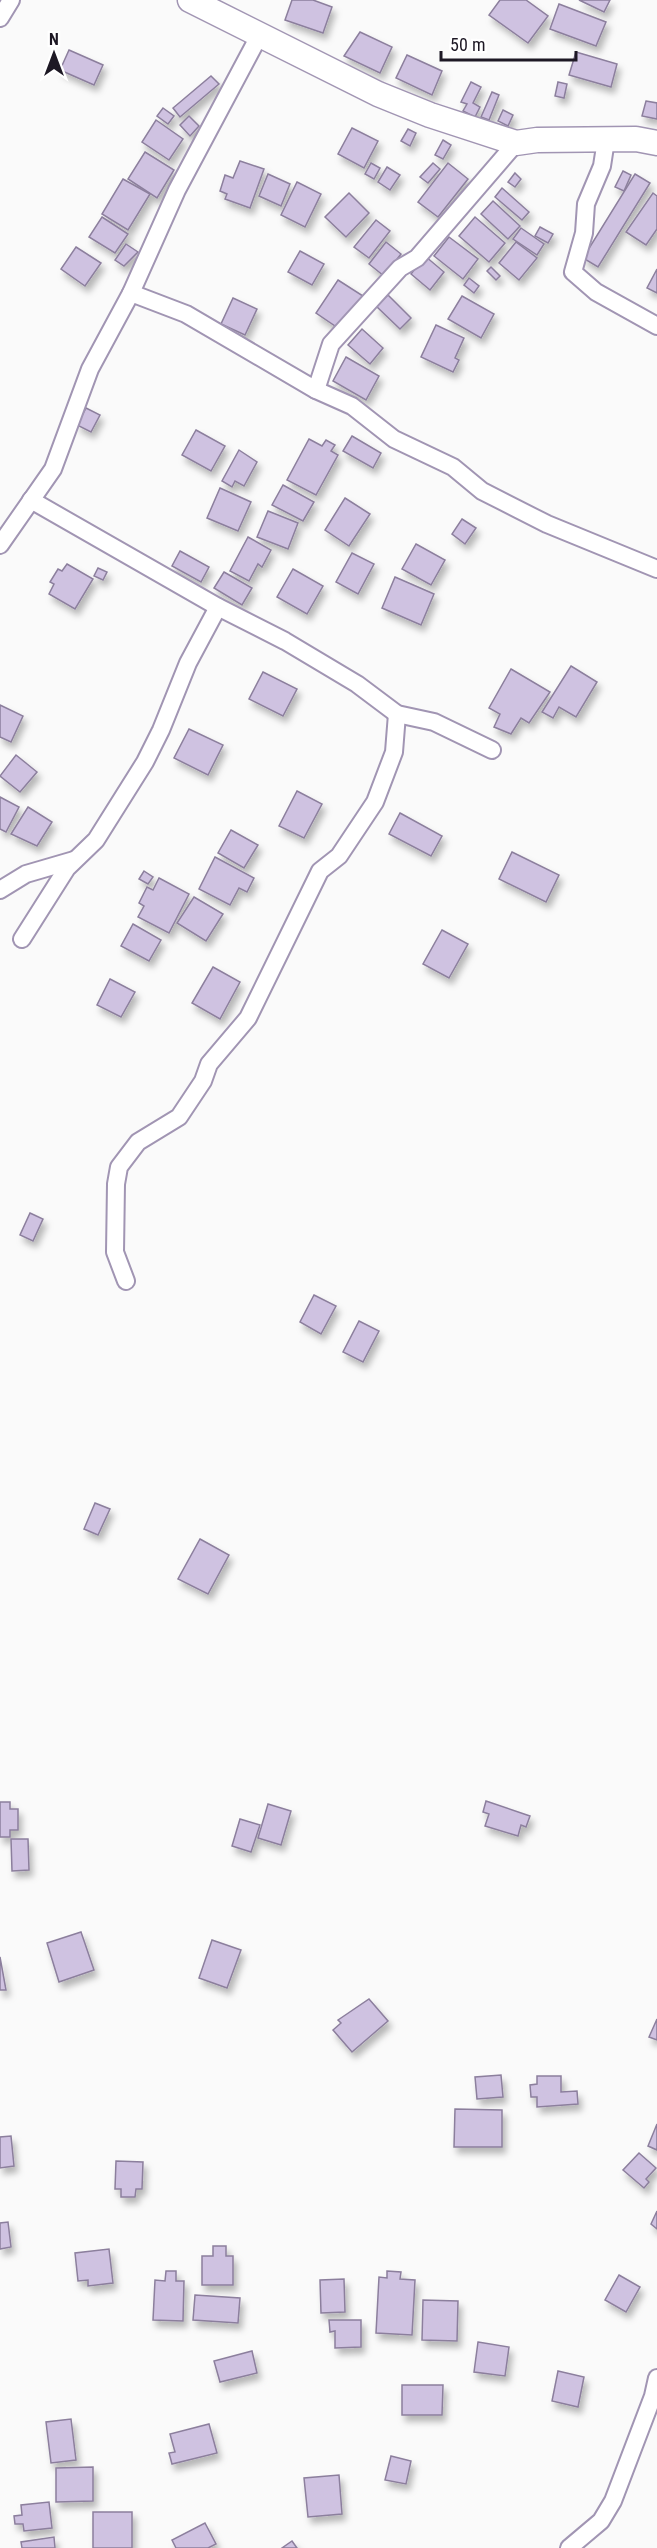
<svg xmlns="http://www.w3.org/2000/svg" width="657" height="2548" font-family="'Roboto Condensed',sans-serif">
<defs>
<filter id="shadow"><feDropShadow dx="3.5" dy="6" stdDeviation="3" flood-color="#0004"/></filter>
</defs>
<rect width="100%" height="100%" fill="#fafafa"/>
<!-- building -->
<g fill="#cfc2e1" stroke="#8c7f9d" stroke-width="1.5" filter="url(#shadow)">
<polygon points="292,0 313,0 332,7 323,33 285,20"/>
<polygon points="500,0 526,0 548,16 528,43 489,15"/>
<polygon points="579,0 610,0 604,12"/>
<polygon points="559,4 606,22 596,46 550,29"/>
<polygon points="360,32 392,47 380,73 344,56"/>
<polygon points="69,50 103,65 94,85 60,70"/>
<polygon points="576,52 617,64 611,87 569,75"/>
<polygon points="407,55 442,71 432,95 396,78"/>
<polygon points="211,76 219,84 180,117 173,108"/>
<polygon points="471,82 481,87 473,103 480,107 475,117 463,111 467,104 461,102"/>
<polygon points="558,82 567,84 564,98 555,96"/>
<polygon points="492,92 499,95 489,120 481,117"/>
<polygon points="646,101 657,103 657,119 642,116"/>
<polygon points="163,108 174,116 168,124 157,116"/>
<polygon points="503,110 513,115 508,126 498,121"/>
<polygon points="189,116 199,126 190,136 180,125"/>
<polygon points="156,120 183,139 169,160 142,142"/>
<polygon points="352,128 378,141 364,168 338,154"/>
<polygon points="408,129 416,133 410,146 401,141"/>
<polygon points="443,140 451,145 443,159 435,155"/>
<polygon points="145,152 174,170 157,198 128,179"/>
<polygon points="240,161 264,169 250,208 225,199 227,194 220,191 225,175 233,178"/>
<polygon points="371,163 380,168 374,179 365,174"/>
<polygon points="433,163 440,169 428,183 420,177"/>
<polygon points="448,163 468,179 438,217 418,202"/>
<polygon points="387,167 400,175 390,190 378,182"/>
<polygon points="623,171 631,175 624,191 615,187"/>
<polygon points="515,173 521,179 515,187 508,182"/>
<polygon points="268,174 290,184 281,206 259,196"/>
<polygon points="635,174 650,183 598,267 583,258"/>
<polygon points="123,179 150,194 128,230 102,214"/>
<polygon points="297,182 321,194 305,227 281,215"/>
<polygon points="502,188 529,212 522,220 495,197"/>
<polygon points="349,193 369,213 346,237 325,217"/>
<polygon points="653,193 657,196 657,229 646,245 626,232"/>
<polygon points="493,201 520,226 508,239 481,214"/>
<polygon points="102,217 128,234 115,253 89,237"/>
<polygon points="475,217 505,243 489,262 459,236"/>
<polygon points="376,220 390,231 369,258 354,247"/>
<polygon points="540,227 553,234 548,243 535,236"/>
<polygon points="521,228 544,244 537,255 513,239"/>
<polygon points="449,237 478,259 463,279 434,256"/>
<polygon points="386,242 401,254 384,276 369,264"/>
<polygon points="516,242 537,258 519,280 499,263"/>
<polygon points="126,244 138,252 124,266 115,260"/>
<polygon points="76,247 101,263 85,286 61,269"/>
<polygon points="300,251 324,264 312,285 288,272"/>
<polygon points="425,256 444,272 430,290 411,274"/>
<polygon points="491,267 500,276 496,280 487,271"/>
<polygon points="657,269 657,293 647,288"/>
<polygon points="469,278 479,286 474,293 464,285"/>
<polygon points="338,280 363,296 341,330 316,313"/>
<polygon points="388,295 411,318 400,329 376,306"/>
<polygon points="462,296 494,314 481,338 448,319"/>
<polygon points="233,298 257,309 245,335 221,324"/>
<polygon points="436,325 464,338 455,358 459,360 453,372 421,357"/>
<polygon points="362,329 383,348 370,364 348,345"/>
<polygon points="346,357 379,376 366,400 333,381"/>
<polygon points="86,408 100,415 91,432 77,425"/>
<polygon points="196,430 225,446 211,471 182,455"/>
<polygon points="352,436 381,453 373,468 343,451"/>
<polygon points="309,439 322,446 326,440 335,445 331,451 338,455 316,495 287,480"/>
<polygon points="239,450 257,462 244,486 235,481 232,487 222,481"/>
<polygon points="283,485 314,502 303,521 272,505"/>
<polygon points="220,488 251,502 238,531 207,518"/>
<polygon points="345,498 370,514 349,546 325,530"/>
<polygon points="268,511 298,523 288,549 257,537"/>
<polygon points="462,519 476,528 465,544 452,534"/>
<polygon points="248,537 271,550 262,567 258,564 249,581 230,571"/>
<polygon points="416,544 445,560 431,585 402,569"/>
<polygon points="180,551 209,567 201,582 172,566"/>
<polygon points="352,553 374,564 358,594 336,582"/>
<polygon points="67,564 93,579 75,609 49,594 54,584 50,582 58,569 62,571"/>
<polygon points="98,568 107,572 103,580 94,576"/>
<polygon points="293,569 323,586 307,614 277,597"/>
<polygon points="224,572 252,588 242,605 214,588"/>
<polygon points="395,577 434,594 421,625 382,608"/>
<polygon points="571,666 597,682 576,717 559,707 553,718 542,712"/>
<polygon points="511,669 550,692 529,723 521,718 511,734 494,727 500,714 489,708"/>
<polygon points="263,672 297,689 283,716 249,699"/>
<polygon points="0,705 23,716 11,742 0,737"/>
<polygon points="189,729 223,745 208,775 174,758"/>
<polygon points="16,755 37,772 20,792 0,776"/>
<polygon points="297,791 322,804 304,838 279,826"/>
<polygon points="0,797 19,807 6,832 0,829"/>
<polygon points="28,807 52,822 37,846 11,834"/>
<polygon points="400,813 442,836 431,856 389,834"/>
<polygon points="231,830 258,845 244,868 218,853"/>
<polygon points="512,852 559,875 546,902 499,879"/>
<polygon points="215,857 254,878 247,892 239,888 230,905 199,889"/>
<polygon points="144,871 153,877 148,884 139,879"/>
<polygon points="159,878 189,894 169,933 138,917 144,906 139,903 147,887 153,890"/>
<polygon points="194,897 223,914 206,941 177,923"/>
<polygon points="133,924 161,940 149,961 121,946"/>
<polygon points="442,930 468,944 449,978 423,964"/>
<polygon points="213,967 240,982 220,1019 192,1003"/>
<polygon points="110,979 135,992 121,1017 97,1005"/>
<polygon points="30,1213 43,1219 33,1241 20,1235"/>
<polygon points="314,1295 336,1306 321,1334 300,1322"/>
<polygon points="359,1321 379,1331 363,1362 343,1352"/>
<polygon points="95,1503 110,1509 98,1535 84,1529"/>
<polygon points="200,1539 229,1555 208,1594 178,1579"/>
<polygon points="486,1801 530,1816 526,1827 521,1825 518,1836 485,1826 489,1814 483,1812"/>
<polygon points="0,1802 10,1802 10,1809 18,1809 18,1830 10,1830 10,1837 0,1837"/>
<polygon points="268,1804 291,1811 281,1845 258,1838"/>
<polygon points="240,1819 260,1825 251,1852 232,1846"/>
<polygon points="11,1839 28,1839 29,1870 12,1871"/>
<polygon points="81,1932 94,1970 59,1982 47,1943"/>
<polygon points="212,1940 241,1950 227,1988 199,1978"/>
<polygon points="0,1957 6,1990 0,1990"/>
<polygon points="369,1999 388,2021 352,2052 333,2030 341,2023 338,2020"/>
<polygon points="657,2019 657,2040 649,2037"/>
<polygon points="501,2075 503,2097 477,2099 475,2077"/>
<polygon points="537,2076 561,2076 561,2092 577,2091 578,2104 537,2107 537,2097 531,2097 530,2085 537,2084"/>
<polygon points="455,2109 502,2110 502,2147 454,2147"/>
<polygon points="657,2124 657,2150 648,2146"/>
<polygon points="11,2136 14,2166 0,2168 0,2137"/>
<polygon points="639,2153 656,2168 646,2179 649,2182 644,2188 623,2170"/>
<polygon points="116,2161 143,2162 142,2189 136,2189 135,2197 121,2197 121,2189 115,2189"/>
<polygon points="657,2211 657,2229 651,2224"/>
<polygon points="8,2222 11,2247 0,2249 0,2223"/>
<polygon points="213,2246 226,2246 226,2256 233,2256 233,2285 202,2285 202,2256 213,2256"/>
<polygon points="109,2249 113,2283 88,2286 88,2280 78,2281 75,2253"/>
<polygon points="166,2271 176,2271 176,2281 184,2281 183,2321 153,2320 155,2280 165,2281"/>
<polygon points="387,2271 401,2272 400,2279 415,2280 412,2335 376,2333 379,2277 387,2278"/>
<polygon points="619,2275 640,2287 626,2312 605,2300"/>
<polygon points="344,2279 345,2312 321,2313 320,2280"/>
<polygon points="195,2295 240,2298 238,2323 193,2320"/>
<polygon points="423,2300 458,2301 457,2341 422,2340"/>
<polygon points="329,2320 361,2320 361,2347 335,2348 335,2331 330,2332"/>
<polygon points="478,2342 509,2347 505,2376 474,2372"/>
<polygon points="252,2351 257,2373 220,2382 214,2361"/>
<polygon points="558,2371 584,2377 578,2407 552,2401"/>
<polygon points="402,2385 443,2385 442,2415 402,2415"/>
<polygon points="71,2419 76,2460 51,2463 46,2422"/>
<polygon points="209,2424 217,2453 172,2464 169,2453 175,2452 170,2434"/>
<polygon points="391,2456 411,2461 406,2484 385,2480"/>
<polygon points="93,2467 93,2501 56,2502 56,2468"/>
<polygon points="339,2475 342,2514 308,2517 304,2478"/>
<polygon points="49,2502 52,2528 24,2531 23,2524 15,2524 14,2516 22,2515 21,2505"/>
<rect x="93" y="2512" width="39" height="36"/>
<polygon points="205,2523 216,2544 208,2548 176,2548 172,2540"/>
<polygon points="54,2537 55,2548 22,2548 21,2542"/>
<polygon points="292,2541 297,2548 282,2548"/>
</g>
<g fill="none" stroke-linecap="round" stroke-linejoin="round">
<defs>
<g id="street">
<polyline points="0,18 11,0"/>
<polyline points="606,140 602,166 586,204 584,233 573,272 596,292 657,326"/>
<polyline points="131,293 186,314 316,390 352,406 394,439 453,467 482,491 547,524 657,569"/>
<polyline points="316,390 331,344 400,268 417,258 516,143"/>
<polyline points="31,500 218,607 285,641 357,684 397,714 434,722 492,750"/>
<polyline points="0,545 53,469 90,369 131,293 177,190 259,36"/>
<polyline points="0,890 26,874 74,860"/>
<polyline points="22,939 67,868 96,840 145,762 161,730 188,663 218,607"/>
<polyline points="126,1281 115,1252 116,1184 119,1167 138,1142 179,1117 203,1081 209,1064 248,1018 320,871 339,856 375,802 394,752 397,714"/>
<polyline points="569,2548 601,2521 613,2501 653,2396 657,2378"/>
</g>
<polyline id="secondary" points="190,0 378,94 430,115 516,143 537,140 636,139 657,143"/>
</defs>
<!-- street casing -->
<use href="#street" stroke="#a195b3" stroke-width="20"/>
<!-- secondary casing -->
<use href="#secondary" stroke="#a195b3" stroke-width="27"/>
<!-- street -->
<use href="#street" stroke="#fff" stroke-width="16"/>
<!-- secondary -->
<use href="#secondary" stroke="#fff" stroke-width="24"/>
</g>
<!-- north arrow -->
<g transform="translate(54 54)" stroke="#ffffff" stroke-width="4.5" paint-order="stroke">
<path d="M0-4.5L10 22L0 15L-10 22Z" fill="#1d1824"/>
<text y="-9" font-size="16" font-weight="bold" text-anchor="middle" fill="#1d1824">N</text>
</g>
<!-- scale -->
<path d="M441 51v9h135v-9" fill="none" stroke="#1d1824" stroke-width="3"/>
<text x="450" y="51" font-size="18" fill="#1d1824" stroke="#ffffff" stroke-width="4.5" paint-order="stroke">50 m</text>
</svg>
